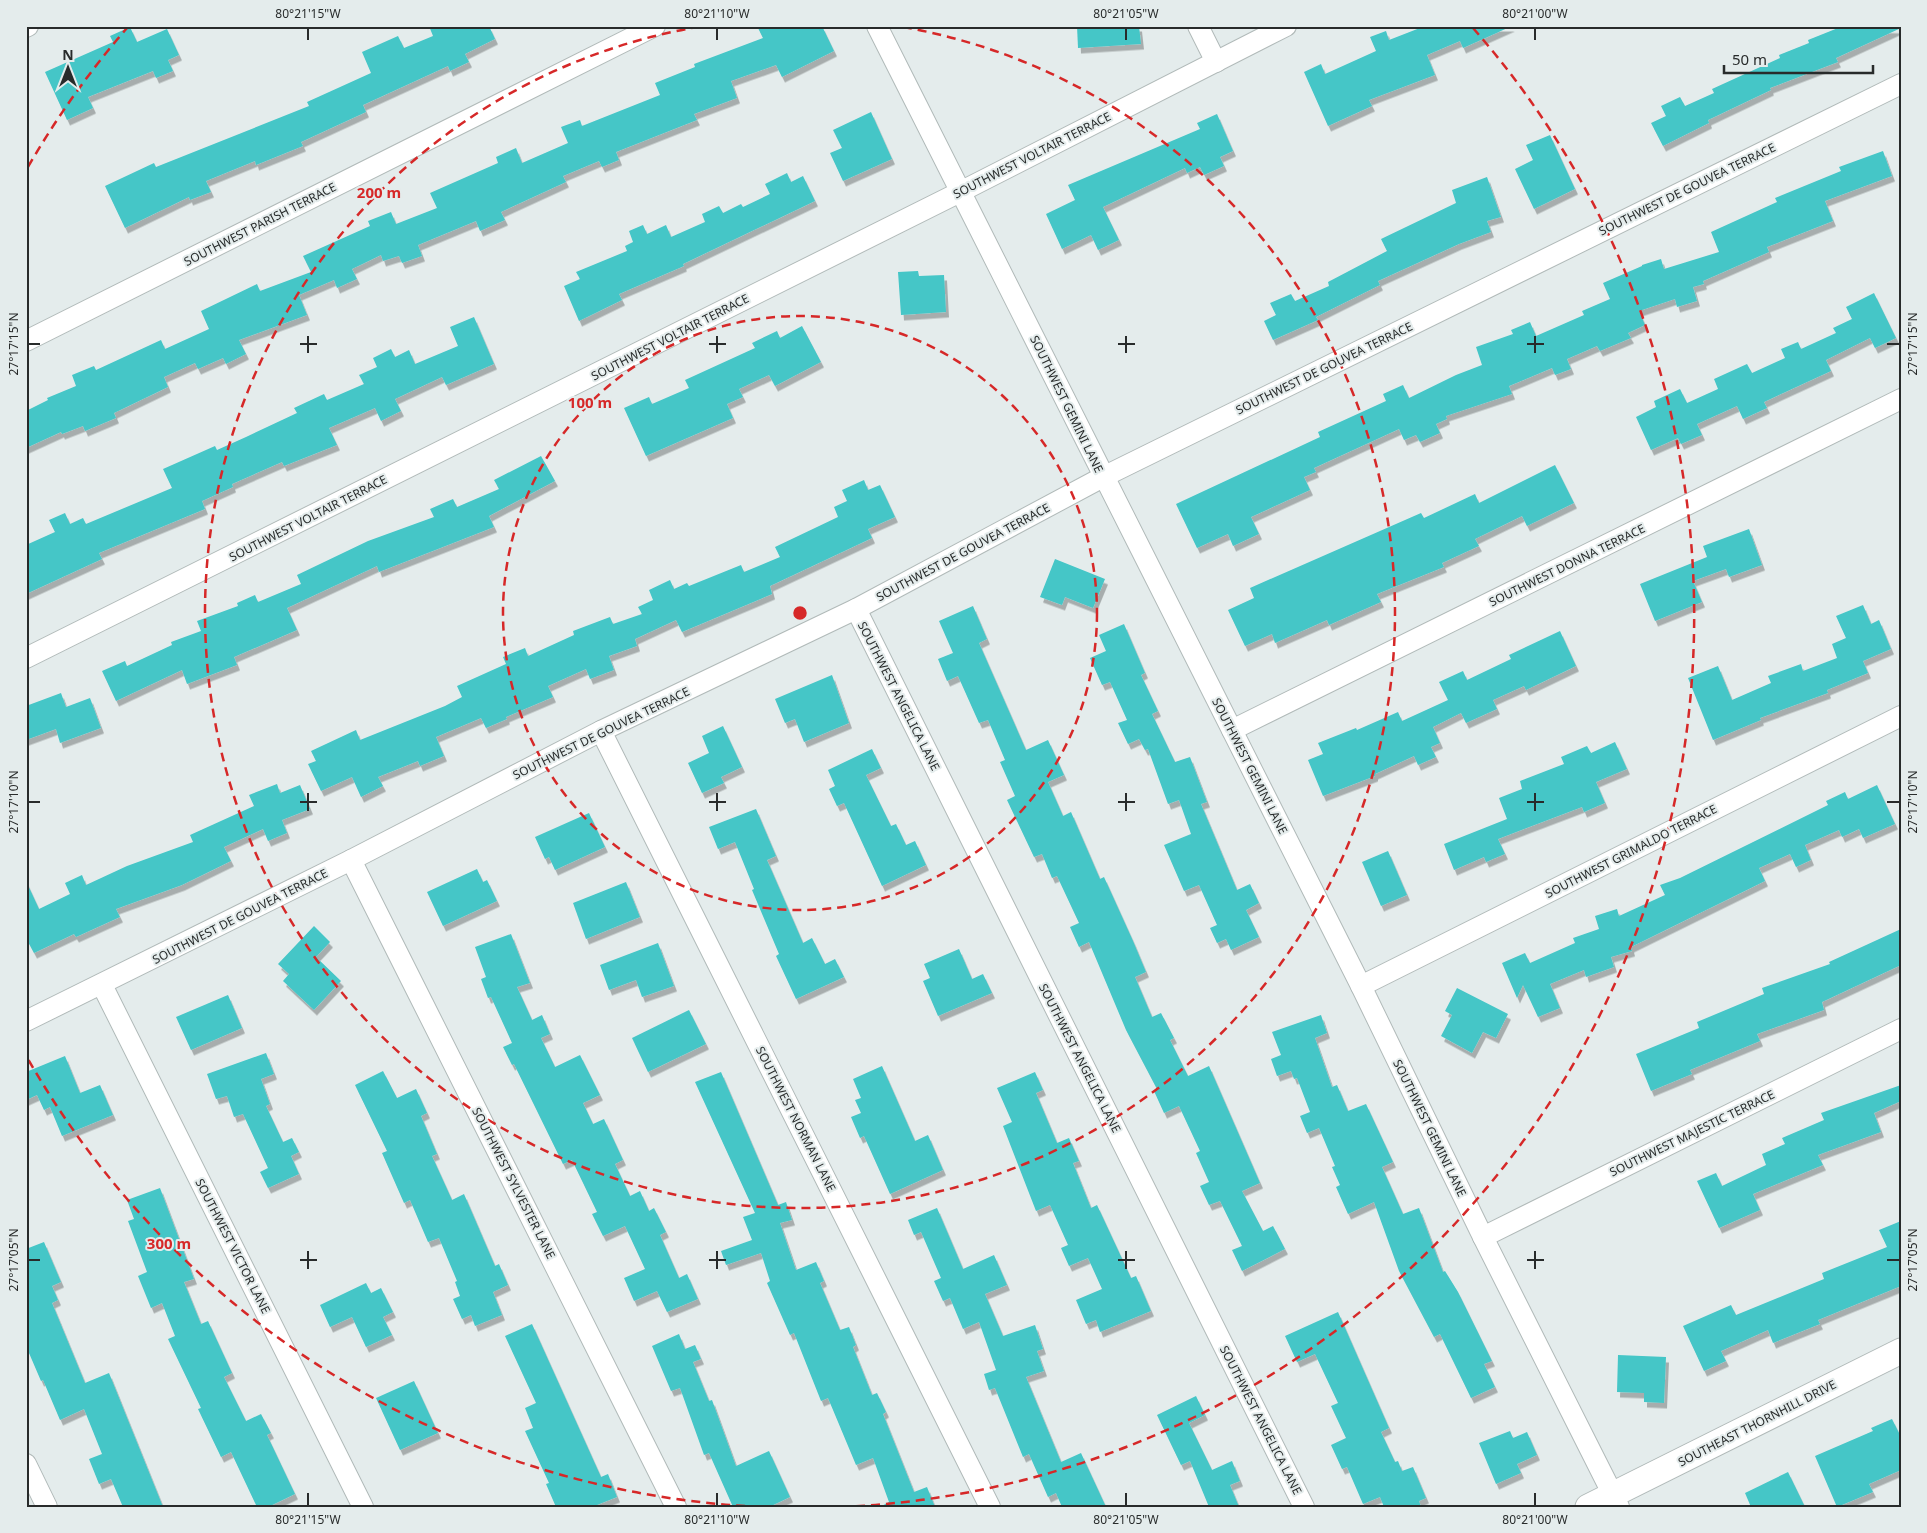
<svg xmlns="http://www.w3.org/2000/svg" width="1927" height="1533" font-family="'Noto Sans',sans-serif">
<defs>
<filter id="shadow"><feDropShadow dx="3" dy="5.5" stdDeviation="0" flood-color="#0004"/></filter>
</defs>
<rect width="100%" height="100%" fill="#e4ecec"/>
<!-- building -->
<g fill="#44c6c7" filter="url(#shadow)">
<polygon points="429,26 489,26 495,39 465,54 469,62 450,71 448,66 363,105 366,112 301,142 303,146 256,165 255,161 206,181 211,192 190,200 189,197 125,228 105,186 154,163 156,167 309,106 307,102 371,73 362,52 398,36 404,48 433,36"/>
<polygon points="757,26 822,26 834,51 782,77 776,65 731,81 737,98 694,114 697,120 616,152 619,160 602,167 599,161 563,176 566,182 501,212 505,220 480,231 476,221 418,245 422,256 402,263 399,256 383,261 381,255 352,269 357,279 337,288 334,280 299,295 307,315 239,340 246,354 226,364 223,358 198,369 195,363 164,377 168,387 114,413 116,418 85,431 83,426 62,434 61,432 26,448 26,411 48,400 47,398 76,386 72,375 94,366 96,370 161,340 165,349 209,329 201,311 257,284 260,291 311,272 303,256 370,226 368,221 391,212 396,224 437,208 430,193 498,163 496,157 516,148 522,163 568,143 561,127 580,120 582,126 660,95 655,83 695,67 694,64 763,38"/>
<polygon points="1077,26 1139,26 1141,44 1078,48"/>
<polygon points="1425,26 1512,26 1463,48 1460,41 1427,55 1435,75 1369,100 1372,106 1328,126 1304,72 1321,64 1325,74 1376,51 1370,37 1386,31 1389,40"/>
<polygon points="1843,26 1901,28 1836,58 1838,62 1770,88 1771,90 1708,120 1709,123 1663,146 1651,123 1666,116 1661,106 1680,97 1685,106 1714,93 1712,89 1780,58 1779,55 1809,43 1808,40"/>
<polygon points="130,27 137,42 167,29 179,55 168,60 173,71 156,78 153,71 88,97 93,108 67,120 45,72 113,42 110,36"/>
<polygon points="871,112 892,159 843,181 830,153 842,148 833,130"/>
<polygon points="1217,114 1233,151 1220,157 1224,166 1204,175 1200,167 1187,173 1185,168 1103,207 1119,240 1098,250 1091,235 1062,249 1046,214 1075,200 1068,185 1200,129 1197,123"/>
<polygon points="1550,135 1575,189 1534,209 1515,169 1533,160 1526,145"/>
<polygon points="1883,151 1892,176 1825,201 1833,221 1767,247 1769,252 1703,281 1704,284 1693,287 1697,301 1677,307 1675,299 1639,311 1645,325 1628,333 1631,338 1600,351 1597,346 1567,359 1571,369 1555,375 1552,368 1509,386 1512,394 1446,416 1447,419 1436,424 1440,433 1420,442 1416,435 1404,440 1399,429 1314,468 1316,472 1304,477 1310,490 1251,517 1259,534 1233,546 1228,534 1197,548 1176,504 1320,437 1318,432 1386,401 1383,394 1403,385 1409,398 1456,375 1482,365 1476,347 1513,334 1511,330 1530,322 1536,336 1584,315 1582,311 1610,299 1603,283 1642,266 1642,265 1661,259 1664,269 1719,252 1711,232 1777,202 1775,198 1841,171 1839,167"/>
<polygon points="787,173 791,182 803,176 815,201 683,264 684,266 619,294 622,300 579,321 564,286 580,279 576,272 627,251 625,246 633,242 629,231 643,225 647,234 666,225 671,237 705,222 702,214 719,206 723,213 741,204 743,207 770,194 765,184"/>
<polygon points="1487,177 1501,217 1487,221 1491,232 1459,244 1378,281 1380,285 1316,317 1318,320 1273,340 1264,321 1276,315 1270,303 1291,294 1295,301 1329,286 1328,282 1387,251 1381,239 1456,203 1452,190"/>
<polygon points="918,271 919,276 944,275 946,312 901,315 898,272"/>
<polygon points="1874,293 1896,338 1875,348 1870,338 1826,360 1831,371 1764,402 1767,408 1743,419 1737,406 1697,424 1702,435 1681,444 1678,438 1651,450 1636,417 1656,407 1654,401 1680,389 1687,403 1718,389 1714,379 1747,364 1752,373 1785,358 1781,349 1798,342 1801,349 1836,333 1833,328 1852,319 1846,307"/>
<polygon points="474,317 494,364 446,385 442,377 395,399 401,411 381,421 375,408 329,428 337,445 284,466 282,462 232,484 233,487 202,501 205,509 99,553 102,559 26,594 26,545 55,532 49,520 65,513 70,524 83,518 86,524 172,488 163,469 215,446 217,450 246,437 297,413 294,408 324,394 327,400 364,384 359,375 377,367 373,358 391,349 395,357 409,350 415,364 458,346 450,327"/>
<polygon points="802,326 821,362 775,386 769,375 739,389 743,397 727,404 733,418 646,456 624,408 649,397 652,404 689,388 685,380 755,348 752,343 777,331 780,338"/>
<polygon points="541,456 555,481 489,516 494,527 379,572 377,566 287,608 297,630 234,657 237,665 187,684 182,670 116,701 102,671 125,661 127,666 172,645 171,642 201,631 197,621 238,606 237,603 255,595 258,602 301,584 297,575 368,541 434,517 430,509 453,499 457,507 499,489 494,480"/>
<polygon points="1555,465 1574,503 1527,526 1522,516 1475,539 1479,546 1442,563 1444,567 1377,594 1381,602 1329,625 1327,620 1275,643 1272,634 1245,646 1228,610 1254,598 1250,588 1421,513 1424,518 1475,494 1479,503"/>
<polygon points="864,480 868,490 880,485 895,517 868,529 872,538 770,586 772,594 682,632 676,620 635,639 637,646 609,656 614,670 590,679 586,669 548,686 553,697 506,717 507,719 486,728 481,718 436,737 444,756 420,766 418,761 378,777 383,786 361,797 352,777 321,791 308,764 316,761 311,751 356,730 360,740 445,706 462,697 457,686 506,664 503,657 525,648 528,656 574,635 573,631 610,617 613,624 642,614 638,607 653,600 649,590 670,580 674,589 687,583 689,586 741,565 744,572 780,557 775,547 838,517 834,507 847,501 842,490"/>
<polygon points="1749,529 1762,565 1729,577 1726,569 1693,581 1702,602 1655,621 1640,584 1707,557 1703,546"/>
<polygon points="1055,559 1105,579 1093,608 1065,597 1062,605 1040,597"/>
<polygon points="1863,605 1871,624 1879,620 1891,649 1863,661 1868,673 1827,690 1828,693 1760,718 1761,720 1713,740 1688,678 1718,666 1732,700 1771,683 1768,676 1801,664 1803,671 1837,658 1832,644 1846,638 1836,616"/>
<polygon points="973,606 987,639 979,643 1026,750 1048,740 1064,775 1048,782 1063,816 1071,812 1100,879 1104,877 1133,941 1146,972 1135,977 1152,1017 1161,1013 1174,1038 1170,1040 1188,1076 1209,1066 1260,1183 1242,1191 1263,1231 1273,1226 1285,1249 1242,1271 1232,1250 1242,1246 1220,1201 1209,1205 1200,1186 1209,1182 1196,1153 1200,1151 1179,1106 1164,1113 1154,1091 1157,1089 1126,1030 1089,942 1079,947 1070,927 1079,923 1057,876 1052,878 1042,854 1034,857 1007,800 1015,796 1000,762 1005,760 988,720 979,723 958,676 947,681 938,659 953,653 939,621"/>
<polygon points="1124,624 1145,673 1141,675 1158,711 1152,714 1175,762 1190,757 1207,802 1201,804 1237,890 1250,884 1259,903 1246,910 1259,937 1231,950 1226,939 1217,943 1210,928 1217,925 1199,885 1184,891 1164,845 1191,834 1179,800 1168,804 1148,749 1145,750 1139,739 1128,744 1118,723 1127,720 1110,682 1102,685 1090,658 1106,651 1099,635"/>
<polygon points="1560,631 1576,666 1526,690 1524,686 1493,700 1497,709 1466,723 1461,713 1433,727 1440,743 1431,747 1436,757 1418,765 1414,756 1375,774 1375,776 1323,796 1308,760 1323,754 1318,743 1356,728 1357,730 1398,712 1402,721 1448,700 1439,682 1463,671 1467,680 1511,659 1509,655"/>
<polygon points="832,675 849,723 804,742 795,719 785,723 775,699"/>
<polygon points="61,693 66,707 90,698 101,728 60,743 56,729 26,740 26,706"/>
<polygon points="723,726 742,767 721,777 724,783 702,793 688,763 709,753 702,736"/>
<polygon points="1615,742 1627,769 1596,782 1605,803 1584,812 1582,807 1498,839 1505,854 1486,862 1484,857 1454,870 1444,844 1507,819 1499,798 1522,789 1520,781 1564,764 1561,757 1587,746 1591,753"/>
<polygon points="872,749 881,768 866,775 891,826 896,824 906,845 915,841 926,865 882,886 844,803 837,806 829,789 835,786 828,770"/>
<polygon points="277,784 280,793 300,785 310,809 282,820 287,833 268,841 263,829 224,847 231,861 182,885 116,909 120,917 76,937 74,934 34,953 26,938 26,881 39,909 70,894 65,883 82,875 86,885 127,866 193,842 190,835 254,806 249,795"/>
<polygon points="1877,785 1895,824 1863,838 1859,829 1842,837 1839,830 1805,845 1811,860 1796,867 1790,854 1759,868 1765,881 1631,947 1632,951 1611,957 1614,967 1586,977 1584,970 1550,984 1560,1008 1538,1017 1523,985 1517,998 1502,963 1525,953 1530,963 1575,943 1573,938 1599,929 1595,916 1617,909 1619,916 1665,895 1660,885 1680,878 1828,805 1826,801 1845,792 1848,799"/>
<polygon points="756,809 776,856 767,860 803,943 812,938 825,964 835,959 844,977 796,999 776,956 779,954 752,890 754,889 735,842 718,849 709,827"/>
<polygon points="589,813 605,847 555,870 549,857 545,859 535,837"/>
<polygon points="1388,851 1407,895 1381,906 1362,862"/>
<polygon points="477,869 483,882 487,880 497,901 443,926 427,892"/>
<polygon points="626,882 640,917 586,939 573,903"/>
<polygon points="314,926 330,942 316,957 341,981 314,1010 283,981 289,974 278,964"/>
<polygon points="1901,929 1901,965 1822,1002 1824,1010 1757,1034 1760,1041 1690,1070 1692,1074 1651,1091 1636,1054 1699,1028 1697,1022 1764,994 1762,988 1830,964 1829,962"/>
<polygon points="511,934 530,983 517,987 532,1020 542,1015 550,1034 541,1038 555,1067 580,1055 600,1095 583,1103 593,1124 604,1119 623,1160 615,1164 630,1196 640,1191 649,1211 654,1208 666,1232 660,1235 679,1278 687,1274 698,1299 667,1312 657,1291 634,1301 624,1278 645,1269 625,1226 603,1236 592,1214 597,1212 572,1160 563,1164 514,1064 512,1065 503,1047 512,1043 491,997 488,998 481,979 486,977 475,947"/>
<polygon points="658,943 674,986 642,997 636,980 609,990 600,965"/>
<polygon points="959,949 972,979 983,974 992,993 938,1016 923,981 930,978 924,964"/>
<polygon points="1457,988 1508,1014 1496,1038 1483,1032 1472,1053 1441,1036 1452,1015 1445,1011"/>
<polygon points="228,995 242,1028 191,1050 176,1017"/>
<polygon points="689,1010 706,1044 648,1072 632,1038"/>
<polygon points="1321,1015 1327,1033 1315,1038 1332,1087 1337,1085 1348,1111 1366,1104 1393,1162 1382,1167 1403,1214 1419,1208 1443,1272 1445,1271 1458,1292 1492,1361 1484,1364 1495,1387 1471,1398 1440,1334 1434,1337 1399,1271 1374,1202 1348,1214 1336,1187 1340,1185 1332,1167 1335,1166 1319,1128 1307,1133 1300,1116 1310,1112 1297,1078 1294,1079 1291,1071 1277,1076 1271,1059 1281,1055 1272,1032"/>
<polygon points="266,1053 274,1074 261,1079 270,1104 266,1106 283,1142 292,1138 299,1152 291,1156 299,1174 268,1188 260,1172 268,1168 243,1114 234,1117 227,1096 216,1099 207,1074"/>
<polygon points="65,1056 80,1093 100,1085 113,1115 62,1136 50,1107 44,1110 37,1095 26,1100 26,1072"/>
<polygon points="882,1066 915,1141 928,1135 943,1170 890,1194 864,1136 860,1138 851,1117 861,1113 855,1100 861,1098 853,1079"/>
<polygon points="383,1071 397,1098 416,1089 427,1113 421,1116 437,1154 432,1156 452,1200 464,1194 495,1266 499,1264 508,1285 493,1292 502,1315 475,1326 471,1315 462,1319 453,1299 460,1296 455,1282 457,1281 439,1238 428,1242 410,1200 404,1203 382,1153 387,1151 355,1085"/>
<polygon points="721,1072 778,1205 786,1202 792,1220 780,1223 796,1270 816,1262 824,1281 820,1283 840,1330 849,1327 856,1345 853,1347 872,1395 877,1393 886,1412 883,1414 914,1492 927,1487 935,1507 880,1507 889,1502 873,1458 856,1465 828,1398 821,1401 794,1333 790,1335 767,1283 770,1281 761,1253 726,1265 721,1251 752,1240 743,1217 755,1213 695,1082"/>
<polygon points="1035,1072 1043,1090 1036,1093 1057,1143 1069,1138 1079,1161 1073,1163 1091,1208 1097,1205 1131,1278 1136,1276 1151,1311 1100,1332 1096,1320 1086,1324 1076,1300 1102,1289 1088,1258 1069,1266 1061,1248 1068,1245 1050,1205 1036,1211 1003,1126 1012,1122 997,1088"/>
<polygon points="1901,1085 1901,1101 1874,1113 1881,1132 1818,1155 1823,1165 1753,1194 1760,1210 1719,1228 1697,1181 1716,1173 1722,1186 1766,1165 1762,1154 1785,1144 1782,1138 1824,1120 1821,1113"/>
<polygon points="160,1188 194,1279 184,1282 201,1324 208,1321 232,1373 224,1377 246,1421 261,1414 271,1433 267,1435 295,1494 268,1507 257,1507 231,1452 221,1457 198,1409 201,1408 168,1339 175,1336 162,1303 151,1308 138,1276 147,1272 128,1221 134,1219 127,1200"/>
<polygon points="937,1208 963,1269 994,1255 1007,1285 985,1294 1003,1336 1035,1325 1043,1349 1037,1351 1044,1371 1026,1377 1061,1462 1081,1453 1106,1507 1062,1507 1056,1493 1048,1497 1029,1454 1023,1457 995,1388 989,1390 984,1374 996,1370 979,1322 963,1329 950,1298 943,1301 934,1281 941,1278 921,1232 914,1235 908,1220"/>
<polygon points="1901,1221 1901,1286 1818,1320 1820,1324 1773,1343 1768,1330 1721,1351 1726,1361 1704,1371 1683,1326 1731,1305 1736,1315 1824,1279 1822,1273 1887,1247 1879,1230"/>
<polygon points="44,1242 61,1282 52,1286 58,1300 52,1303 85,1383 109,1373 163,1507 123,1507 111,1479 99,1484 89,1459 102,1454 84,1409 60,1420 43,1380 41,1381 26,1346 26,1249"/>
<polygon points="366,1283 371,1293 381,1288 393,1312 383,1317 392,1335 366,1347 352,1317 330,1327 320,1305"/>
<polygon points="1338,1312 1389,1428 1381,1432 1395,1462 1398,1461 1402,1471 1413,1467 1426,1498 1419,1501 1421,1507 1384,1507 1380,1497 1363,1504 1347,1467 1342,1469 1331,1445 1346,1438 1331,1406 1338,1403 1315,1354 1297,1362 1285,1336"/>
<polygon points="532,1324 601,1477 608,1474 617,1497 592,1507 556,1507 546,1484 549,1483 525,1431 533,1428 525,1408 536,1403 505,1336"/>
<polygon points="679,1334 685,1349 695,1345 701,1359 693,1362 709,1401 712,1400 736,1466 769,1451 790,1497 769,1507 733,1507 709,1453 704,1455 680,1388 671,1391 652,1346"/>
<polygon points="1618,1355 1666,1357 1664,1403 1644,1402 1644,1393 1617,1392"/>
<polygon points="414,1381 438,1433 400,1450 376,1398"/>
<polygon points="1196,1396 1205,1415 1189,1423 1212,1470 1232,1461 1240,1481 1230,1485 1239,1507 1209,1507 1190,1461 1181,1465 1157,1415"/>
<polygon points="1892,1419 1901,1437 1901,1470 1869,1484 1873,1492 1837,1507 1815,1456 1873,1431 1871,1428"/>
<polygon points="1510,1431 1513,1438 1527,1432 1537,1455 1517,1464 1521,1473 1496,1484 1479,1443"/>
<polygon points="1788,1472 1805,1507 1751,1507 1745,1493"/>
</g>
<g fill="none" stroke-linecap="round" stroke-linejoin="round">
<defs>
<g id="minor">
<polyline points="877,26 1361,986 1483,1237 1619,1507"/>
<polyline points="1198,26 1216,62"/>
<polyline points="26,27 28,26"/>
<polyline points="26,341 655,26"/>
<polyline points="856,609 1304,1507"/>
<polyline points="26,658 962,191 1286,26"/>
<polyline points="1232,730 1901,399"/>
<polyline points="601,731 990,1507"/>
<polyline points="351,860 676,1507"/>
<polyline points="102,985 363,1507"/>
<polyline points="1361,986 1901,716"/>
<polyline points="26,1021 351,860 601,731 856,609 1103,477 1901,84"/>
<polyline points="1483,1237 1901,1029"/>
<polyline points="26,1464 47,1507"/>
</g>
<polyline id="tertiary" points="1588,1507 1901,1351"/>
</defs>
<!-- minor casing -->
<use href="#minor" stroke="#b1bab9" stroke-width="22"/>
<!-- tertiary casing -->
<use href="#tertiary" stroke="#b1bab9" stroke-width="27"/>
<!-- minor -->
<use href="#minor" stroke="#fff" stroke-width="20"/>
<!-- tertiary -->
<use href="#tertiary" stroke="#fff" stroke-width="25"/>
</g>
<!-- ticks -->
<path fill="none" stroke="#282b2b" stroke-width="2" d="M308,28V40M717,28V40M1126,28V40M1535,28V40M308,336V353M717,336V353M1126,336V353M1535,336V353M28,344H40M300,344H317M709,344H726M1118,344H1135M1527,344H1544M1887,344H1900M308,793V811M717,793V811M1126,793V811M1535,793V811M28,802H40M300,802H317M709,802H726M1118,802H1135M1527,802H1544M1887,802H1900M308,1251V1269M717,1251V1269M1126,1251V1269M1535,1251V1269M28,1260H40M300,1260H317M709,1260H726M1118,1260H1135M1527,1260H1544M1887,1260H1900M308,1493V1506M717,1493V1506M1126,1493V1506M1535,1493V1506"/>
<!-- distance rings -->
<g fill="none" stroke="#d62828" stroke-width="2.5" stroke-dasharray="9 6">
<circle cx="800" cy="613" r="297"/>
<path d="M903 27A595 595 0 1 1 697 27"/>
<path d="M28 167A892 892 0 0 1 127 28M1473 28A892 892 0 1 1 28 1059"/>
</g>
<g text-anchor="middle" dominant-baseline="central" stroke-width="4" stroke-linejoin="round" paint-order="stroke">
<!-- street labels -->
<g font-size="12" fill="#282b2b" stroke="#e4ecec">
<text transform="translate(1032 155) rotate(-27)">SOUTHWEST VOLTAIR TERRACE</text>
<text transform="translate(1687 189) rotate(-26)">SOUTHWEST DE GOUVEA TERRACE</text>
<text transform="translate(260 224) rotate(-27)">SOUTHWEST PARISH TERRACE</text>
<text transform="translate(670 337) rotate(-27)">SOUTHWEST VOLTAIR TERRACE</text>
<text transform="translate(1324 368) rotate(-26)">SOUTHWEST DE GOUVEA TERRACE</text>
<text transform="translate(1067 404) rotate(64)">SOUTHWEST GEMINI LANE</text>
<text transform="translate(308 518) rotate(-27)">SOUTHWEST VOLTAIR TERRACE</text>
<text transform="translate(963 552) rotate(-28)">SOUTHWEST DE GOUVEA TERRACE</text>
<text transform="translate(1567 565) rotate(-26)">SOUTHWEST DONNA TERRACE</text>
<text transform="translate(899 696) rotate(63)">SOUTHWEST ANGELICA LANE</text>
<text transform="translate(601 733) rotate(-26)">SOUTHWEST DE GOUVEA TERRACE</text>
<text transform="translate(1250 766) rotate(63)">SOUTHWEST GEMINI LANE</text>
<text transform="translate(1631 851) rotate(-27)">SOUTHWEST GRIMALDO TERRACE</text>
<text transform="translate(240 916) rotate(-27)">SOUTHWEST DE GOUVEA TERRACE</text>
<text transform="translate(1080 1058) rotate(63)">SOUTHWEST ANGELICA LANE</text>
<text transform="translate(796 1119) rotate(63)">SOUTHWEST NORMAN LANE</text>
<text transform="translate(1430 1128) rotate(64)">SOUTHWEST GEMINI LANE</text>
<text transform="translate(1692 1133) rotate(-26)">SOUTHWEST MAJESTIC TERRACE</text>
<text transform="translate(514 1183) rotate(63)">SOUTHWEST SYLVESTER LANE</text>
<text transform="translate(233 1246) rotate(63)">SOUTHWEST VICTOR LANE</text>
<text transform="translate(1261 1420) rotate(63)">SOUTHWEST ANGELICA LANE</text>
<text transform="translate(1757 1423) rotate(-27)">SOUTHEAST THORNHILL DRIVE</text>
</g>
</g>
<circle cx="800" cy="613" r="8" fill="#d62828" stroke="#e4ecec" stroke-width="2.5"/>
<g font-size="15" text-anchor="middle" font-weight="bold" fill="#d62828" stroke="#e4ecec" stroke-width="4" stroke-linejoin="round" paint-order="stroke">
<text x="379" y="198">200 m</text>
<text x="590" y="408">100 m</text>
<text x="169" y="1249">300 m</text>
</g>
<!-- border -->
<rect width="1927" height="1533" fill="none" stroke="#e4ecec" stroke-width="55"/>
<!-- north arrow -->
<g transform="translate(68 68)" stroke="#e4ecec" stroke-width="4" paint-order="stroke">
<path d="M0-4L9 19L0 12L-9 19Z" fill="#282b2b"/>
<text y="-8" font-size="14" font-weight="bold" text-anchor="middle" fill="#282b2b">N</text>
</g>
<!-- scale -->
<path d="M1724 65v8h149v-8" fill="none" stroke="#282b2b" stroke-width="2.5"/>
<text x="1732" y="65" font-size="15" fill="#282b2b" stroke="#e4ecec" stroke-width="4" paint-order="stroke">50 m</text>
<rect x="28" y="28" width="1872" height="1478" fill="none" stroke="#282b2b" stroke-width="2"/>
<g font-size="12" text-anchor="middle" fill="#282b2b">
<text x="308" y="18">80°21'15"W</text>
<text x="717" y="18">80°21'10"W</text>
<text x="1126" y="18">80°21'05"W</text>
<text x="1535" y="18">80°21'00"W</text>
<text transform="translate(14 344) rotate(-90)" y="4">27°17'15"N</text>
<text transform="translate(1913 344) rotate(-90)" y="4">27°17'15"N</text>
<text transform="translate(14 802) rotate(-90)" y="4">27°17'10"N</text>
<text transform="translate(1913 802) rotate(-90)" y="4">27°17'10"N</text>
<text transform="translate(14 1260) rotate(-90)" y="4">27°17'05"N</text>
<text transform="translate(1913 1260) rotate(-90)" y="4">27°17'05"N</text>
<text x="308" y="1524">80°21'15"W</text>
<text x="717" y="1524">80°21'10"W</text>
<text x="1126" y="1524">80°21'05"W</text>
<text x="1535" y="1524">80°21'00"W</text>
</g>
</svg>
